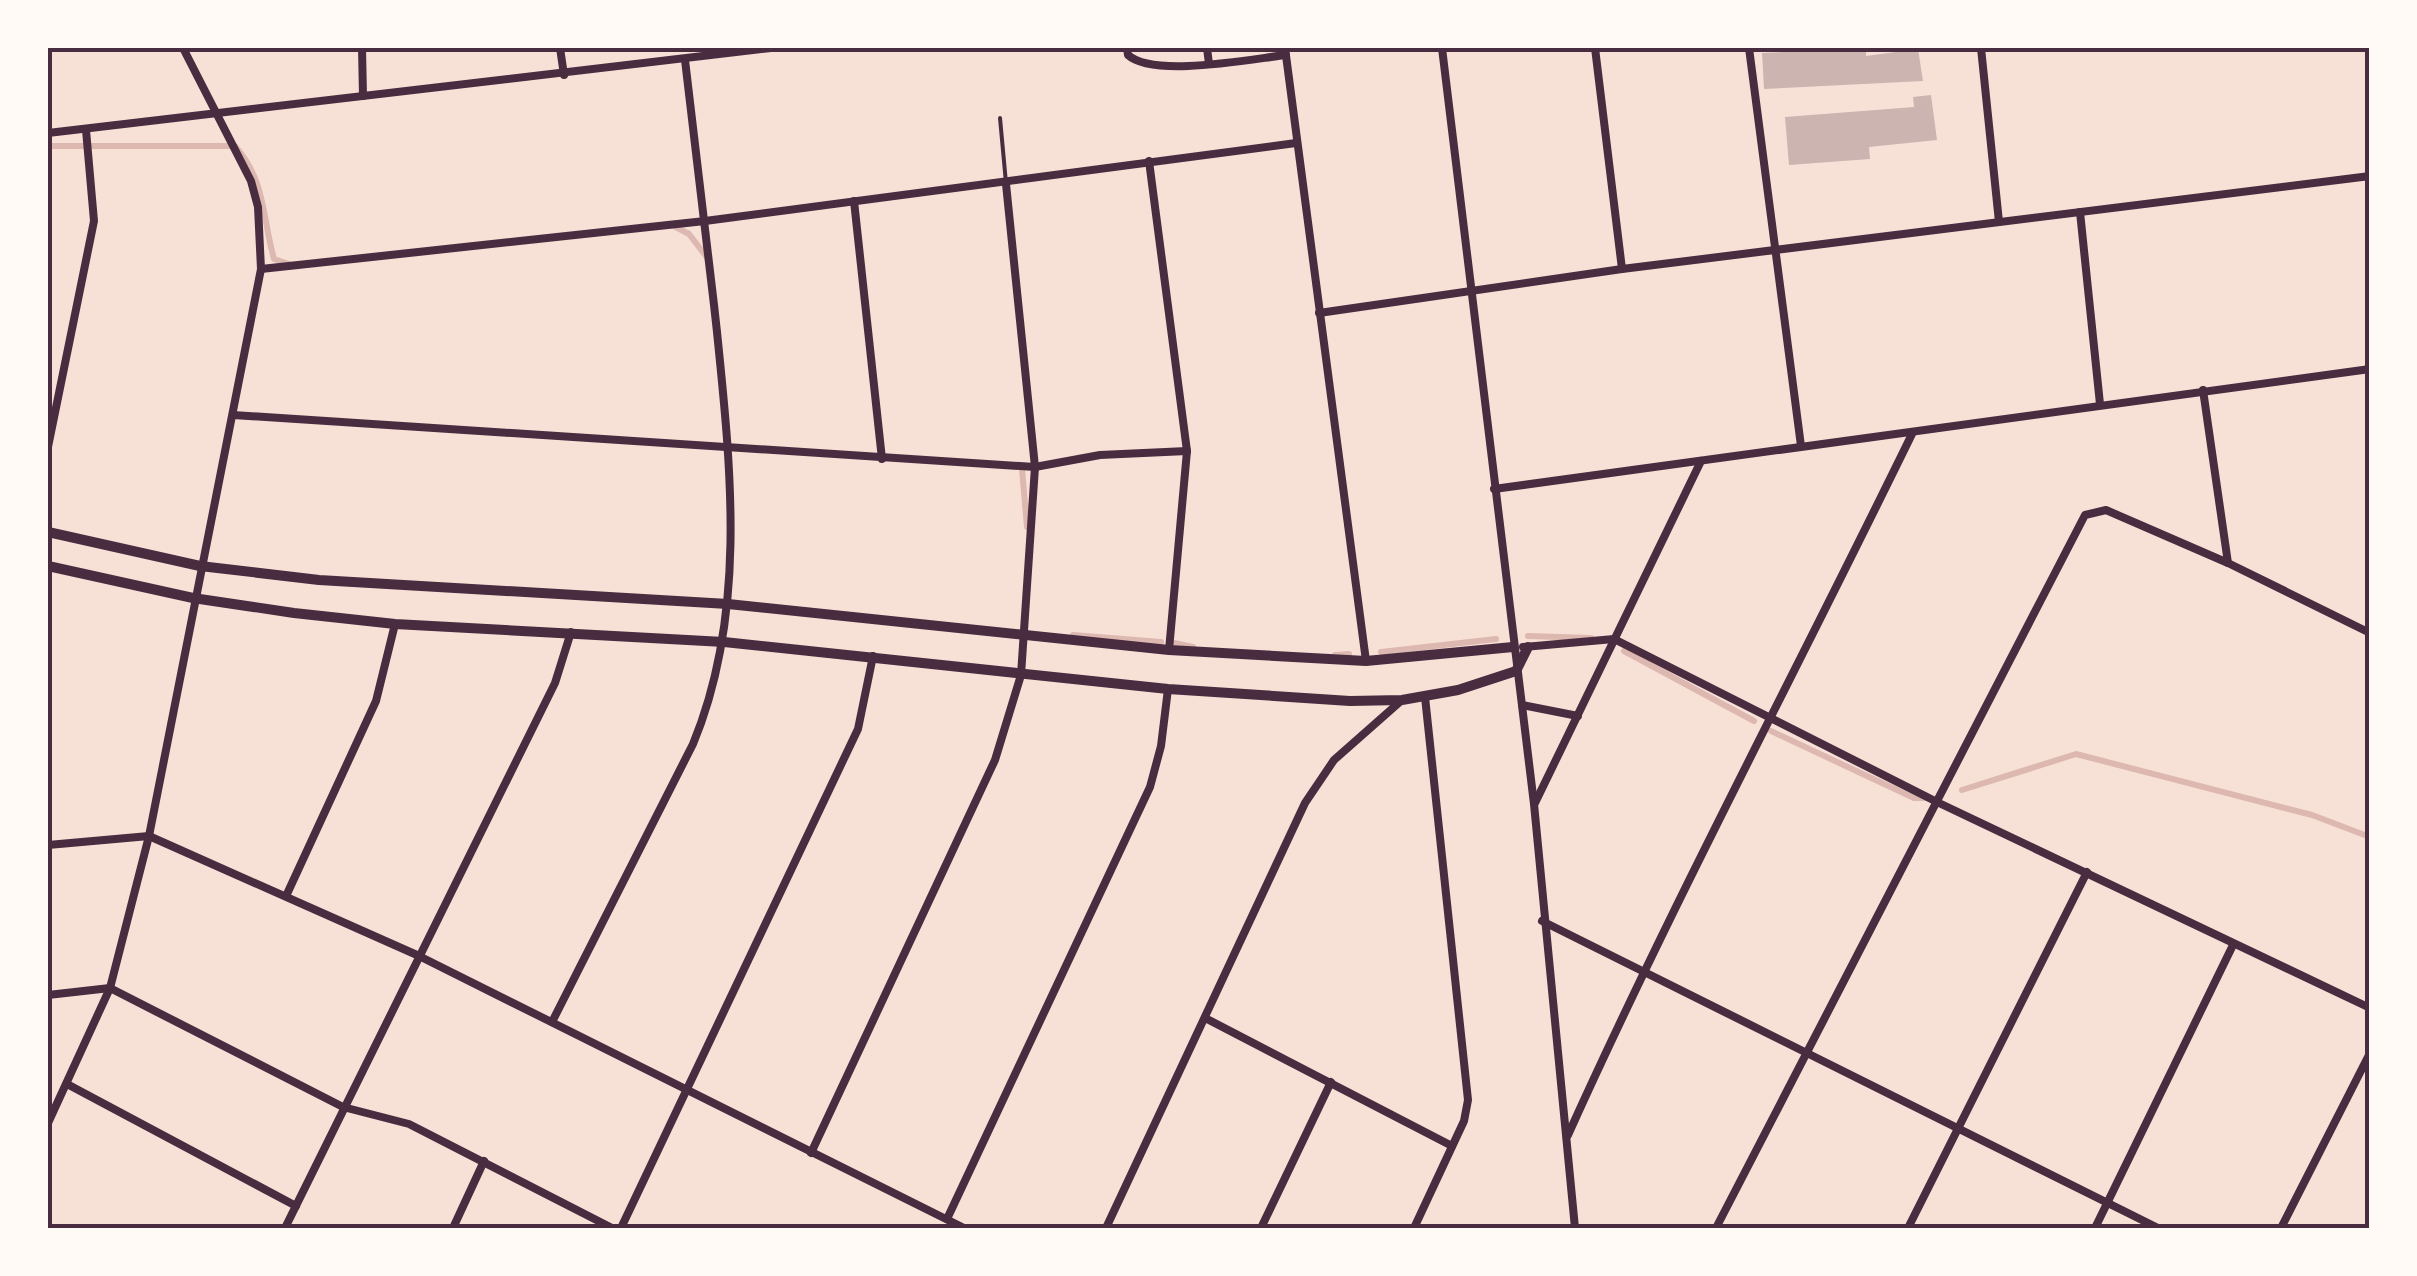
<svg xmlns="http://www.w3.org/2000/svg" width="2417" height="1276" font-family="'Noto Sans',sans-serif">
<rect width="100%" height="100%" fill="#f7e1d7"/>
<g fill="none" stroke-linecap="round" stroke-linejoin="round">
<!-- stream -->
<g stroke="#dcb8b0" stroke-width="6">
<path d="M48,146H235C266,181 262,216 274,259L292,265"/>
<polyline points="672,225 689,234 709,260"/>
<polyline points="1022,469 1027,527"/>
<polyline points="1073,635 1161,642"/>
<polyline points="1528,636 1591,638"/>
<polyline points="1174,643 1193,647"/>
<polyline points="1624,651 1754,721"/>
<polyline points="1381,652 1496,639"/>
<polyline points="1335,655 1349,654"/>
<polyline points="1771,731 1914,798 1925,798"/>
<polyline points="1962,790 2076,754 2312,815 2370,837"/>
</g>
</g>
<!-- building -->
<g fill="#ccb4b1">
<polygon points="1866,48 1866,56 1918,49 1923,81 1764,89 1762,53"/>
<polygon points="1931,95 1937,140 1869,147 1870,159 1789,165 1785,117 1914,107 1913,97"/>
</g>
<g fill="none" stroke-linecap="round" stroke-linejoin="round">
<!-- service -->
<polyline stroke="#4a2c40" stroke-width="4" points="1000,118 1006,183"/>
<!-- minor -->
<g stroke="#4a2c40" stroke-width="8">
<polyline points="362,48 363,96"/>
<polyline points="560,48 564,75"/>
<path d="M1127,48L1128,55C1153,78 1251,59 1286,55"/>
<polyline points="1207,48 1209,64"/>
<polyline points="1285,48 1366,661"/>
<polyline points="1442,48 1534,804 1575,1228"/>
<polyline points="1595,48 1622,269"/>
<polyline points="1749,48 1801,446"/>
<polyline points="1981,48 1999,222"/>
<polyline points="48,133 771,48"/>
<polyline points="1149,161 1187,451 1169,650"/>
<polyline points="854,201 882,459"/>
<polyline points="2080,212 2100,404"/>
<polyline points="261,269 705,221 1296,143"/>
<polyline points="1319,313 1622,269 2370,176"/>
<polyline points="2203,390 2228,563"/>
<polyline points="233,415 1035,467 1100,455 1187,451"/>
<polyline points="48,447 94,221 86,130"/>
<polyline points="1494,489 2370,369"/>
<polyline points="1523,647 1614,639 1939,803 2370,1008"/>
<polyline points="1522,705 1578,716"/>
<polyline points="1535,803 1701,461"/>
<polyline points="48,845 149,836 417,955 964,1228"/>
<polyline points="287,894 376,701 395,624"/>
<polyline points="1542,921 2158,1228"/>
<polyline points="110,988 343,1107 409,1124 612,1228"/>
<polyline points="48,995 110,988"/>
<polyline points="1207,1019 1452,1146"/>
<path d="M552,1022L693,744C747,614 731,469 717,332C707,241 696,150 685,60"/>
<polyline points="67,1084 296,1206"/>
<polyline points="48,1123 110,988 149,836 261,269 258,207 251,181 183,48"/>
<path d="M1568,1135C1675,898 1798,668 1912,434"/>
<polyline points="811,1153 995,760 1021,675 1035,467 1006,184"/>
<polyline points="947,1219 1150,787 1161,746 1168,689"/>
<polyline points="285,1228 555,683 571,632"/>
<polyline points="453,1228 484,1161"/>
<polyline points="621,1228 858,729 873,656"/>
<polyline points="1106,1228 1305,803 1334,760 1402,700"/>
<polyline points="1261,1228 1331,1082"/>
<polyline points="1414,1228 1464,1121 1468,1100 1425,697"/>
<polyline points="1716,1228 2085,515 2106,510 2228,563 2370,633"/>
<polyline points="1908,1228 2087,872"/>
<polyline points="2095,1228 2233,945"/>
<polyline points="2281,1228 2370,1053"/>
</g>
<!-- tertiary -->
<g stroke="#4a2c40" stroke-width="10">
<polyline points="48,532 200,566 319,580 728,604 1169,650 1366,661 1513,647"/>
<polyline points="48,566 193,598 294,613 395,624 724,642 1168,689 1350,701 1402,700 1458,690 1516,671 1528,647"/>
</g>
</g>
<!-- border -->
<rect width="2417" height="1276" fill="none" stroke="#fffaf5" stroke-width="100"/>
<rect x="50" y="50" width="2317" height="1176" fill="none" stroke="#4a2c40" stroke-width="4"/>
</svg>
